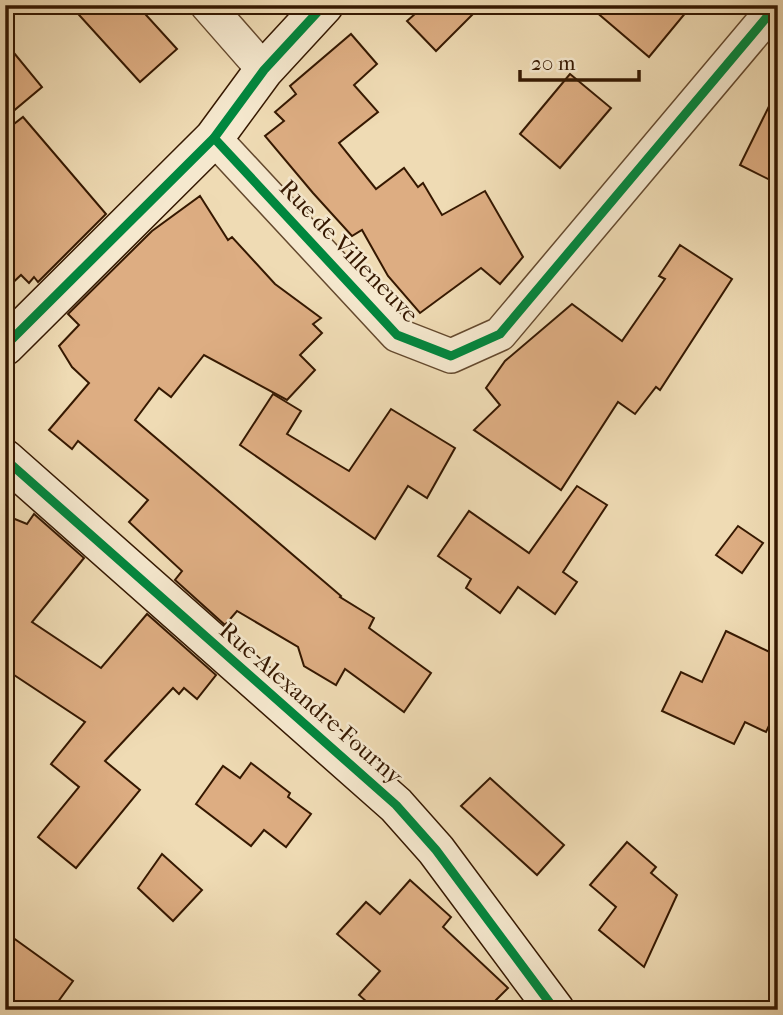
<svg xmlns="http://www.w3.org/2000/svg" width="783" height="1015" font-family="'IM FELL French Canon',serif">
<rect width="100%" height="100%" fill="#efdbb4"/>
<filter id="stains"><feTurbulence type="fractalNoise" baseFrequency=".00286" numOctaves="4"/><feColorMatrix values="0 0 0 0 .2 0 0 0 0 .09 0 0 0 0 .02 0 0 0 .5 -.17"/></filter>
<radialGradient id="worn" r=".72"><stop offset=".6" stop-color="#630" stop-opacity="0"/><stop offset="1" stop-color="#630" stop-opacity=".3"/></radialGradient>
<!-- building -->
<g fill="#ddad82" stroke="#351801" stroke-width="2">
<polygon points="70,5 137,5 177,49 140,82"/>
<polygon points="425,5 482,5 436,51 407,21"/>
<polygon points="588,5 692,5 649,57"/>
<polygon points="351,34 377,64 354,85 378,112 339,143 376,189 404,168 418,187 423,183 442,215 485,191 523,257 500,284 481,268 420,313 388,276 362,230 352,236 313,193 265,136 284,121 275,112 296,94 290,86"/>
<polygon points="5,42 42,87 5,118"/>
<polygon points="570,74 611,108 560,168 520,134"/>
<polygon points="778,88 778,184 740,165"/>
<polygon points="23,117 106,214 38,282 34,277 29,283 21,275 5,290 5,131"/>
<polygon points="200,196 228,240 232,237 275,284 321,318 313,324 322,333 300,355 315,370 287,400 204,355 171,397 159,388 135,420 341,596 340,597 374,618 369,628 431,673 404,712 345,669 336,685 304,666 298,647 237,611 225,625 175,580 182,571 129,522 148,500 78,441 72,449 49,430 89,383 72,367 59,346 79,325 68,314 152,231"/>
<polygon points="680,245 732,279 660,390 656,387 635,414 618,402 561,490 474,430 500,405 486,388 505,361 572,304 622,341 665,279 659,276"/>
<polygon points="273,394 301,411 287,434 349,471 391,409 455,448 427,498 408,486 375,539 240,445"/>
<polygon points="577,486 607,505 563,572 577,582 555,614 518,587 500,613 466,588 471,579 438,556 469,511 529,553"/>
<polygon points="34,514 84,558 32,622 101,668 147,614 216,675 197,699 184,688 179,694 173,688 105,761 140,790 76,868 38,837 79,787 51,764 85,722 5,669 5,515 27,524"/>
<polygon points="738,526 763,543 742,573 716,555"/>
<polygon points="726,631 778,656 778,707 766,732 745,722 734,744 662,711 681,672 702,682"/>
<polygon points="251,763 290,793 288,797 311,814 286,847 264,830 251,846 196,804 223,766 240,778"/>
<polygon points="490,778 564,845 537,875 461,806"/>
<polygon points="627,842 656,867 651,873 677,895 644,967 599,930 616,907 590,885"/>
<polygon points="162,854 202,890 173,921 138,888"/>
<polygon points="410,880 451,917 443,927 508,988 486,1010 376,1010 359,995 380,971 337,934 366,902 380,914"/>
<polygon points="5,932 73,981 52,1010 5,1010"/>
</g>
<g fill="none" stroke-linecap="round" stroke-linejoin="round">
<defs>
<g id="street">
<polyline points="207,5 264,70"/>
<polyline points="214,138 397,335 451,356 500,334 777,5"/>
</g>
<g id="secondary">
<polyline points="5,346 214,138 264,70 324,5"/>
<polyline points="5,459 396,805 436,850 555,1010"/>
</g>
</defs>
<!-- street casing -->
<use href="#street" stroke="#64492e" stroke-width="36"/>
<!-- secondary casing -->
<use href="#secondary" stroke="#351801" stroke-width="41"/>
<!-- street -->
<use href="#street" stroke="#f5e8ce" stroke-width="33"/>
<!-- secondary -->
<use href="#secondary" stroke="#f5e8ce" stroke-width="38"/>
<defs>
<g id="cycleway">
<polyline points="214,138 397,335 451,356 500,334 777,5"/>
<polyline points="5,346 214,138 264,70 324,5"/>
<polyline points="5,459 396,805 436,850 555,1010"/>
</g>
</defs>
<!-- cycleway casing -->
<use href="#cycleway" stroke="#f5e8ce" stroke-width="13"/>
<!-- cycleway -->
<use href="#cycleway" stroke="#00873e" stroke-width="9"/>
</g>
<g text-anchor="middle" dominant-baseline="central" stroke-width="5" stroke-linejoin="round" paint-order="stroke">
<!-- street labels -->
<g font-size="24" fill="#351801" stroke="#f5e8ce">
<text transform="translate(349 251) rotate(46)">Rue de Villeneuve</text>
<text transform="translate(311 703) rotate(41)">Rue Alexandre Fourny</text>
</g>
</g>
<!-- margin -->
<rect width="783" height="1015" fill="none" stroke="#efdbb4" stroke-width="28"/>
<rect x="7" y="7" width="769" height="1001" fill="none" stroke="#351801" stroke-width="3.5"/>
<rect x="14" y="14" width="755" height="987" fill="none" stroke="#351801" stroke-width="2"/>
<!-- scale -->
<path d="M520 70v10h119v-10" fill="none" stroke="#351801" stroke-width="3.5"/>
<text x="531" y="70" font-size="21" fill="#351801" stroke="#f5e8ce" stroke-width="5" paint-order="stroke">20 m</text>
<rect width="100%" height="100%" filter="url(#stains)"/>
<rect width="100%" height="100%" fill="url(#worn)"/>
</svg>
